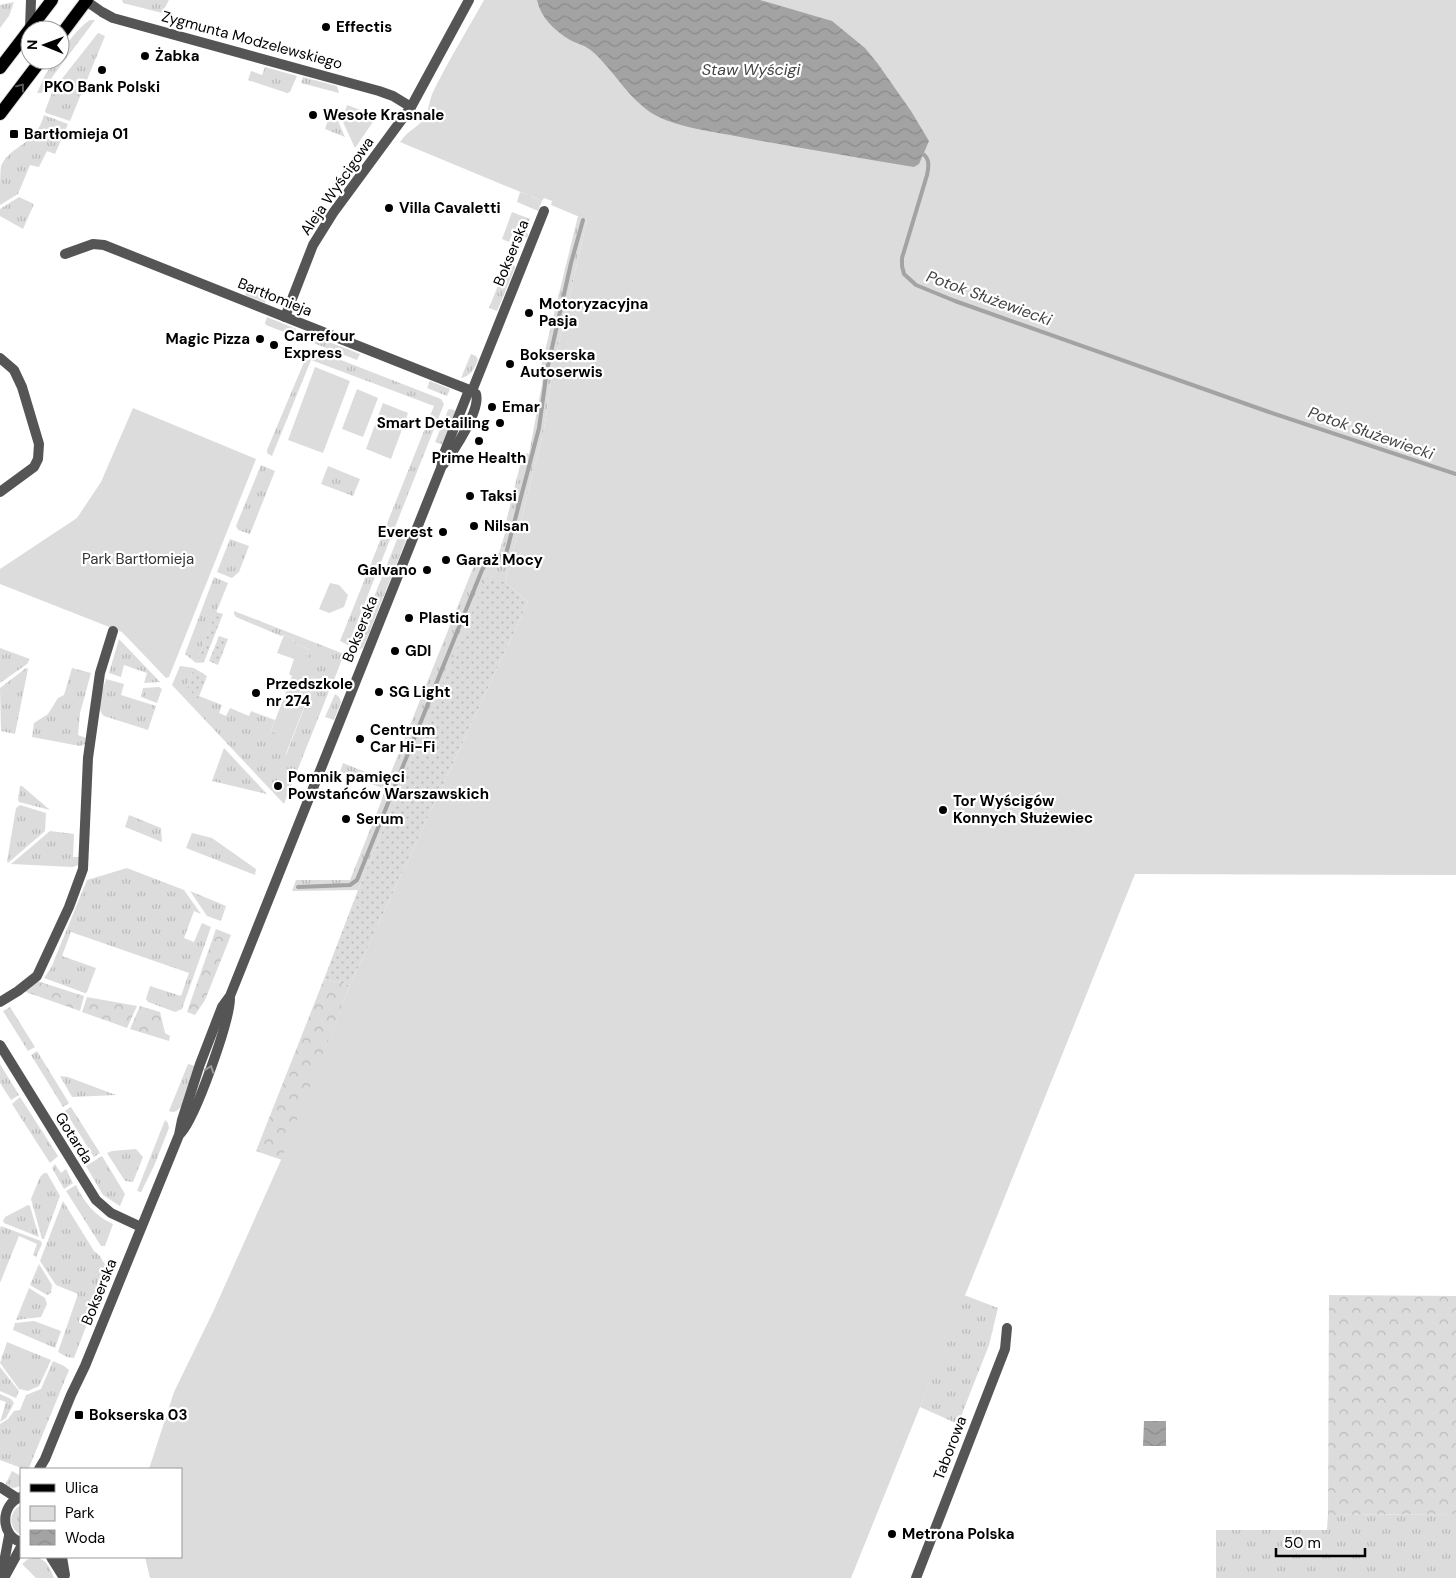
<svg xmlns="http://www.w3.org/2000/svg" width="1456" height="1578" font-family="'DM Sans',sans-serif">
<defs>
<pattern id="grass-tufts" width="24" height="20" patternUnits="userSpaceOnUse" patternTransform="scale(1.25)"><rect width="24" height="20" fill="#dcdcdc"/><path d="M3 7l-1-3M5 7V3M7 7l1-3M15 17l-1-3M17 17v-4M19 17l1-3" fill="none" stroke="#bbb"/></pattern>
<pattern id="forest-crowns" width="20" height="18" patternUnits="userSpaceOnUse" patternTransform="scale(1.25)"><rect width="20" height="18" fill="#dcdcdc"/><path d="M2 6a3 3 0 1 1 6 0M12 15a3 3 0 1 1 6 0" fill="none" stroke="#bbb"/></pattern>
<pattern id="garden-dots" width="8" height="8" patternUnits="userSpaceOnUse" patternTransform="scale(1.25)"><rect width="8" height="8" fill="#dcdcdc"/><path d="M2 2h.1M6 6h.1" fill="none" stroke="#bbb" stroke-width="1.8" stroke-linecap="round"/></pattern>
<pattern id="water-waves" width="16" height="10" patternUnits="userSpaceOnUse" patternTransform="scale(1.25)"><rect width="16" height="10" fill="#a3a3a3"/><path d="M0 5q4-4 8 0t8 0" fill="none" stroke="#8b8b8b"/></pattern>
</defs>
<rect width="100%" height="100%" fill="#fff"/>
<!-- grass -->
<g fill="url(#grass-tufts)">
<polygon points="122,0 169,0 162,13 123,3"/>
<polygon points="14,2 9,16 0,28 0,5"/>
<path d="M90,20H95L44,88L42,93H37L45,75L55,60H60C60,49 80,26 90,20Z"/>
<polygon points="98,33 105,36 70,121 46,113 45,111 53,90"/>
<polygon points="265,67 297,76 290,92 287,93 248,80 251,71 262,75"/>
<polygon points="303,77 337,86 339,93 301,83"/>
<path d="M44,115L68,124L55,154L47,151L39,167L30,165L18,194L0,205C0,196 0,173 1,166C12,143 35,147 44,115Z"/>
<polygon points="329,117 338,121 345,137 325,129"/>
<polygon points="520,192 542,201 538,211 517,202"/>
<polygon points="19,197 34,204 23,229 0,216 0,209"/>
<polygon points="512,212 530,219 526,230 528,235 527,238 513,232 509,242 502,239"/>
<polygon points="578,216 587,220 553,369 544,430 505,582 486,579 358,890 292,891 296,880 350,880 381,802 385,789 340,772 343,763 383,779 390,775 475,563 479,566 499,553 507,527 505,526 523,453 529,454 545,368 541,367"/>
<polygon points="507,263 515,266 515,268 497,311 489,308"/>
<polygon points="248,286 264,292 267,298 265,303 245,295"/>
<polygon points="267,317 296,329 294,334 292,335 266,325 265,323"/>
<polygon points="303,332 360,354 357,360 303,339 302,337"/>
<polygon points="310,348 441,399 444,404 348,645 340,641 434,406 311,360 272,456 267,453 267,450"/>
<path d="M471,354L476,356L478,360C474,369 471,376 461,378Z"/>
<polygon points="430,381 450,389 447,396 427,388"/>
<polygon points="450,409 457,411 444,445 435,442 448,410"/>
<polygon points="261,465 275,471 250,534 238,530 236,526"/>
<polygon points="328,466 360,479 353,496 321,484"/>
<polygon points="398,537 406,540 363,648 356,651 353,649"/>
<polygon points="230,539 249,546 239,572 232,578 217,572"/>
<polygon points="214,577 228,583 196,663 185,654"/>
<polygon points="234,611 344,654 332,685 311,677 306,656 309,649 293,643 294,639 284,635 281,636 236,617 234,614"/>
<polygon points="119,639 160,682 144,683 147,673 124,665 121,677 109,673"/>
<polygon points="0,648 30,659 27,664 0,683"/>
<polygon points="180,666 194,668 187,687 198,698 199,696 222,705 219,713 226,716 230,708 249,716 251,711 275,720 271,731 281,735 286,755 313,685 329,691 284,804 172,685"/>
<polygon points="26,668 28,669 15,734 1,731 0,688"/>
<polygon points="72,668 91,673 80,713 78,735 86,738 85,744 80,746 32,737 34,723 48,714 58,698 64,695"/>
<path d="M106,679L124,684L121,695L156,706L148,730L104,716C94,707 103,690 106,679Z"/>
<polygon points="159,687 162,689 157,703 141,697 143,688"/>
<polygon points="335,694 339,697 341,702 334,720 325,717"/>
<polygon points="224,748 267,794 212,781"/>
<polygon points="20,786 22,786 50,810 19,802 18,800"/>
<polygon points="20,805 46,813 45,831 8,863 7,861 16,808"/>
<polygon points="129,815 161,828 162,842 125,827"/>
<polygon points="50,831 74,834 73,857 79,857 78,865 73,867 11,864"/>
<polygon points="192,833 212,838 256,869 255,875 186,848"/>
<polygon points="127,868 184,890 201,914 194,911 184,938 194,942 202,923 211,927 182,1009 175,1012 148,1002 146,999 150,986 181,996 189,973 71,932 62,956 96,968 87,992 85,993 44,978 51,968 87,880"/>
<polygon points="190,891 226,906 221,921 207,916"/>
<polygon points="10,1007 35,1047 28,1051 3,1011"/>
<polygon points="37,1051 69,1103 63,1107 31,1055"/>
<polygon points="0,1064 19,1095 11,1100 0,1083"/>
<path d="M188,1064L195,1066L182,1106C178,1109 176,1114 169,1111Z"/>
<polygon points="60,1076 68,1077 116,1095 72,1097"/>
<polygon points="20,1097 58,1156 50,1163 12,1104"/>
<polygon points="71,1107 100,1153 94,1157 65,1111"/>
<polygon points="165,1120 168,1123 169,1128 154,1166 141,1192 137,1191"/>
<polygon points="136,1149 143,1157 133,1182 125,1181 107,1153 112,1151"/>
<polygon points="102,1156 125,1194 120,1206 103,1195 86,1166"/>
<polygon points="55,1164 61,1173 66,1169 73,1183 64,1189 52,1168"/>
<polygon points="44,1173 47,1173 60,1196 44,1239 42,1239 31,1199 40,1177"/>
<path d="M76,1185C84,1202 95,1216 113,1224L105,1246H101L66,1191Z"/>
<polygon points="63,1201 94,1251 99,1255 108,1269 74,1358 67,1357 58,1352 78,1294 56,1285 40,1261"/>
<polygon points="28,1205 30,1206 39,1237 4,1223 3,1221 5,1217"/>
<polygon points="1,1226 41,1241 42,1244 36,1257 33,1255 37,1244 19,1236 0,1283 0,1229"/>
<polygon points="39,1264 52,1285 51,1293 47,1295 30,1285"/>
<polygon points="29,1288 45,1298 47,1304 41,1317 16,1320"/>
<polygon points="964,1295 998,1308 989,1345 958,1424 920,1407"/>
<polygon points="34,1321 61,1331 55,1348 13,1330 15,1323"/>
<polygon points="7,1342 51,1360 39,1386 28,1391 19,1389 0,1363"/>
<polygon points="53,1361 64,1366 69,1370 29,1468 24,1469 0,1460 0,1424 8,1419 14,1411 20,1410 26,1395 41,1389"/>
<polygon points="0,1367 19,1391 16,1398 0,1391"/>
<polygon points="0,1394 11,1399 14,1403 6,1418 0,1422 6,1402 0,1400"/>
<path d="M12,1471L21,1476V1485C16,1489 11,1488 5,1485Z"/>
<path d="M21,1505V1535C8,1528 8,1512 21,1505Z"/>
<polygon points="1456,1514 1456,1578 1216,1578 1216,1530 1327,1530 1328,1515"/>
<path d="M36,1557C47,1560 50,1568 54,1578H36L22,1564L28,1559Z"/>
</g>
<!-- forest -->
<g fill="url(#forest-crowns)">
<polygon points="216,929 231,935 205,1000 195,1015 187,1012"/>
<polygon points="324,979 350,985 282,1160 256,1151"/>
<polygon points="37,981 84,996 80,1011 23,991"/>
<polygon points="87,997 137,1006 127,1028 82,1012"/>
<polygon points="140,1006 160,1012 165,1033 170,1036 169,1041 130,1029"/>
<polygon points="1329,1295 1456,1296 1456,1514 1328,1515"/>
</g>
<!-- park -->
<g fill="#dcdcdc">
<path d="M484,0H1456V875L1135,874L851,1578H150L145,1557H181V1469H149L174,1392L213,1312L281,1160L350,985L528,602L505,582L544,430L553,369L587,220L551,205L552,201L544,198L542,201L400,142C408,130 418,128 424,118C429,110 429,101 433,92C448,61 467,31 484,0Z"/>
<polygon points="347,105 377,116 355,148 342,120"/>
<polygon points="315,367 350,381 323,453 288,440"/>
<polygon points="357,389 378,398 363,437 342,429"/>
<polygon points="383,403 408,413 391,459 366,449"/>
<polygon points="133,408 256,459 169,677 166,678 122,632 0,584 0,569 77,518 101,482"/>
<polygon points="330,583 339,585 348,595 344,607 329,613 319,609"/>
<polygon points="284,635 294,639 293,643 309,649 306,656 317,661 311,677 315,679 285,756 275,752 281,735 271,731 292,676 289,674 294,659 277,653"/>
<polygon points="15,1351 32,1358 21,1387 6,1371"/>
</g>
<!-- garden -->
<g fill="url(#garden-dots)">
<polygon points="486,578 505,582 528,602 350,985 324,979 358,890"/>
<polygon points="216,612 223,614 204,662 196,663"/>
<polygon points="219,636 228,639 218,665 209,661"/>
<polygon points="194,668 207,676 198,699 187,687"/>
</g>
<!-- water -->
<g fill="url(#water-waves)">
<path d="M537,0H760L832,21L865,48L878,64L911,111L929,141L919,164L914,167C853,157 791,147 730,135C708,131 668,125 650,112C626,95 614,71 593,52C587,46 578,44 570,40C554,30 541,18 537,0Z"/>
<polygon points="1144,1421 1166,1421 1166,1446 1143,1446"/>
</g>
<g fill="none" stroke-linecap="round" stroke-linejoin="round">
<!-- stream -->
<g stroke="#a3a3a3" stroke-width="4">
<path d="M921,153C930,157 929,166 927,175L902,258V266L904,274L916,285L955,301L1269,412L1456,474"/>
<polyline points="298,887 350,885 357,880 482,570 485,565 506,554 539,428 547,370 571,263 583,220"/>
</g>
<defs>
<g id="primary">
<polyline points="60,36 87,0"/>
<polyline points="0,68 52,0"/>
<polyline points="0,114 41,60"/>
</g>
</defs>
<!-- primary casing -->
<use href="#primary" stroke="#dbdbdb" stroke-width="14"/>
<!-- minor -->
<g stroke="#555" stroke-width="10">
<polyline points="86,1 102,12 113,18 379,91 393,96 411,107"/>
<path d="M65,254L93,244L104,245L472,391L476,394C481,410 453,452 443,465"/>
<polyline points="285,317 313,245 333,213 411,107 469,0"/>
<polyline points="0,358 14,370 22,387 39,444 38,459 34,467 0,492"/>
<polyline points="472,391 544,211"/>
<polyline points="0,1002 18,991 37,976 69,907 83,869 88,758 100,673 113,631"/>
<polyline points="0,1045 96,1200 111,1213 141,1227"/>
<path d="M181,1133C196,1116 229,1023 230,999"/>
<polyline points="39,1469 45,1459 71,1395 85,1366 179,1135 182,1120 200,1064 222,1007 230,996 441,468 443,456 469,390"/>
<polyline points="916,1578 1005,1349 1007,1328"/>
</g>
<!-- tertiary -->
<g stroke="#555" stroke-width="10">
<polyline points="30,28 31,0"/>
<polyline points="0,1487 17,1498"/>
<path d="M21,1497C0,1504 0,1536 21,1542"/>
<polyline points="51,1557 64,1578"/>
<polyline points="62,1557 65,1575"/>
<polyline points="1,1578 9,1536"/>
<polyline points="4,1578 21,1547"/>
</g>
<!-- primary -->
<use href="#primary" stroke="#000" stroke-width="12"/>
</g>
<!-- one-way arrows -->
<defs><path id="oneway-chevron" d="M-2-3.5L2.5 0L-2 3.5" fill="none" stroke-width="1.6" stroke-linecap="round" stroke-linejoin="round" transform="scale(1.25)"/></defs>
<use stroke="#595959" href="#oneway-chevron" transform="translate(21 87) rotate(-53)"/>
<use stroke="#999" href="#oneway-chevron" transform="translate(210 1069) rotate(-70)"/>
<!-- markers -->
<g fill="#000" stroke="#fff" stroke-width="2">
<circle cx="326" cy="27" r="5"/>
<circle cx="145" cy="56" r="5"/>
<circle cx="102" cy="70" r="5"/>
<circle cx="313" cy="115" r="5"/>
<rect x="9" y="129" width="10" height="10" rx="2.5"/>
<circle cx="389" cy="208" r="5"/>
<circle cx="529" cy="313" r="5"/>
<circle cx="260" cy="339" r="5"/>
<circle cx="274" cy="345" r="5"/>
<circle cx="510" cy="364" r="5"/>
<circle cx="492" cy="407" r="5"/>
<circle cx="500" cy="423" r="5"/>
<circle cx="479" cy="441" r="5"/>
<circle cx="470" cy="496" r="5"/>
<circle cx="474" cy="526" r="5"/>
<circle cx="443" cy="532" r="5"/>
<circle cx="446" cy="560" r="5"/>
<circle cx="427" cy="570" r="5"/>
<circle cx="409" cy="618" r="5"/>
<circle cx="395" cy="651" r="5"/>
<circle cx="379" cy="692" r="5"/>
<circle cx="256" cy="693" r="5"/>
<circle cx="360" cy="739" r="5"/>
<circle cx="278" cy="786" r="5"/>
<circle cx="943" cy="810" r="5"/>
<circle cx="346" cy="819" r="5"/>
<rect x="74" y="1410" width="10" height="10" rx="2.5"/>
<circle cx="892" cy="1534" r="5"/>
</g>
<g text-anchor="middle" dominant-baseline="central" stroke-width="4.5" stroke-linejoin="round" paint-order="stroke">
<!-- poi labels -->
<g font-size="15" font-weight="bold" fill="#000" stroke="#fff" text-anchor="start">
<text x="336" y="27">Effectis</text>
<text x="155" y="56">Żabka</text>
<text x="102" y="87" text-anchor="middle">PKO Bank Polski</text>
<text x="323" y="115">Wesołe Krasnale</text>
<text x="24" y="134">Bartłomieja 01</text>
<text x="399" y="208">Villa Cavaletti</text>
<text x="539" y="304">Motoryzacyjna<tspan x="539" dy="17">Pasja</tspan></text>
<text x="284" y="336">Carrefour<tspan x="284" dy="17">Express</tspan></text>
<text x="250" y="339" text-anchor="end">Magic Pizza</text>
<text x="520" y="355">Bokserska<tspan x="520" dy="17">Autoserwis</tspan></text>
<text x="502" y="407">Emar</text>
<text x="490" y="423" text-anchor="end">Smart Detailing</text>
<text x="479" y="458" text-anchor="middle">Prime Health</text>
<text x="480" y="496">Taksi</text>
<text x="484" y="526">Nilsan</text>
<text x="433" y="532" text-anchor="end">Everest</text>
<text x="456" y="560">Garaż Mocy</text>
<text x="417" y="570" text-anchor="end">Galvano</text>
<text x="419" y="618">Plastiq</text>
<text x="405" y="651">GDI</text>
<text x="266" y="684">Przedszkole<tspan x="266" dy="17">nr 274</tspan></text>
<text x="389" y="692">SG Light</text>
<text x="370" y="730">Centrum<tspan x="370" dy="17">Car Hi-Fi</tspan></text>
<text x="288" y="777">Pomnik pamięci<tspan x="288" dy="17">Powstańców Warszawskich</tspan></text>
<text x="953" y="801">Tor Wyścigów<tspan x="953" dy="17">Konnych Służewiec</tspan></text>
<text x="356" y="819">Serum</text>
<text x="89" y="1415">Bokserska 03</text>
<text x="902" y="1534">Metrona Polska</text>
</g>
<!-- street labels -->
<g font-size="15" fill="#000" stroke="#fff">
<text transform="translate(252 40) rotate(15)">Zygmunta Modzelewskiego</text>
<text transform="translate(337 186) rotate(-55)">Aleja Wyścigowa</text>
<text transform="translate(511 253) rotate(-68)">Bokserska</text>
<text transform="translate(275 297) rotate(22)">Bartłomieja</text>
<text transform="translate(360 629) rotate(-68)">Bokserska</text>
<text transform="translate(74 1138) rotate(58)">Gotarda</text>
<text transform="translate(99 1292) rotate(-68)">Bokserska</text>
<text transform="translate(950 1448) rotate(-69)">Taborowa</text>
</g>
<!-- park labels -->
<g font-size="15" fill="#333" stroke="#fff">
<text x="138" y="559">Park Bartłomieja</text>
</g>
<!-- water labels -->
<g font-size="16" font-style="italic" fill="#444" stroke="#fff">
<text x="751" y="69">Staw Wyścigi</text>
<text transform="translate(989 298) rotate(20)">Potok Służewiecki</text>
<text transform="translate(1371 433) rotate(19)">Potok Służewiecki</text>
</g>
</g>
<!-- legend -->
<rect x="20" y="1468" width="162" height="90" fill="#ffffff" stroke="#999999"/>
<rect x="30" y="1484" width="25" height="8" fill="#000000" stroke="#999999"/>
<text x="65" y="1493" font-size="15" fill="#000000">Ulica</text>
<rect x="30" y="1506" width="25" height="15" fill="#dcdcdc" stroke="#999999"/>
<text x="65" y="1518" font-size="15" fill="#000000">Park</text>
<rect x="30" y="1530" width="25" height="15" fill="url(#water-waves)" stroke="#999999"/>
<text x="65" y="1543" font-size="15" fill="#000000">Woda</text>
<!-- north arrow -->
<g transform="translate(45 45) rotate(271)"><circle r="24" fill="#ffffff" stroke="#999999"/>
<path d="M0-4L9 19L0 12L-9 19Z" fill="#000000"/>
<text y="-8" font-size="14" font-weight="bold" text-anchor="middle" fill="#000000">N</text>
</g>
<!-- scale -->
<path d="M1276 1548v8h89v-8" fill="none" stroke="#000000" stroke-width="2.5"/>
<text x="1284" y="1548" font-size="15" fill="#000000" stroke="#ffffff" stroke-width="4" paint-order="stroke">50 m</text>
</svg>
